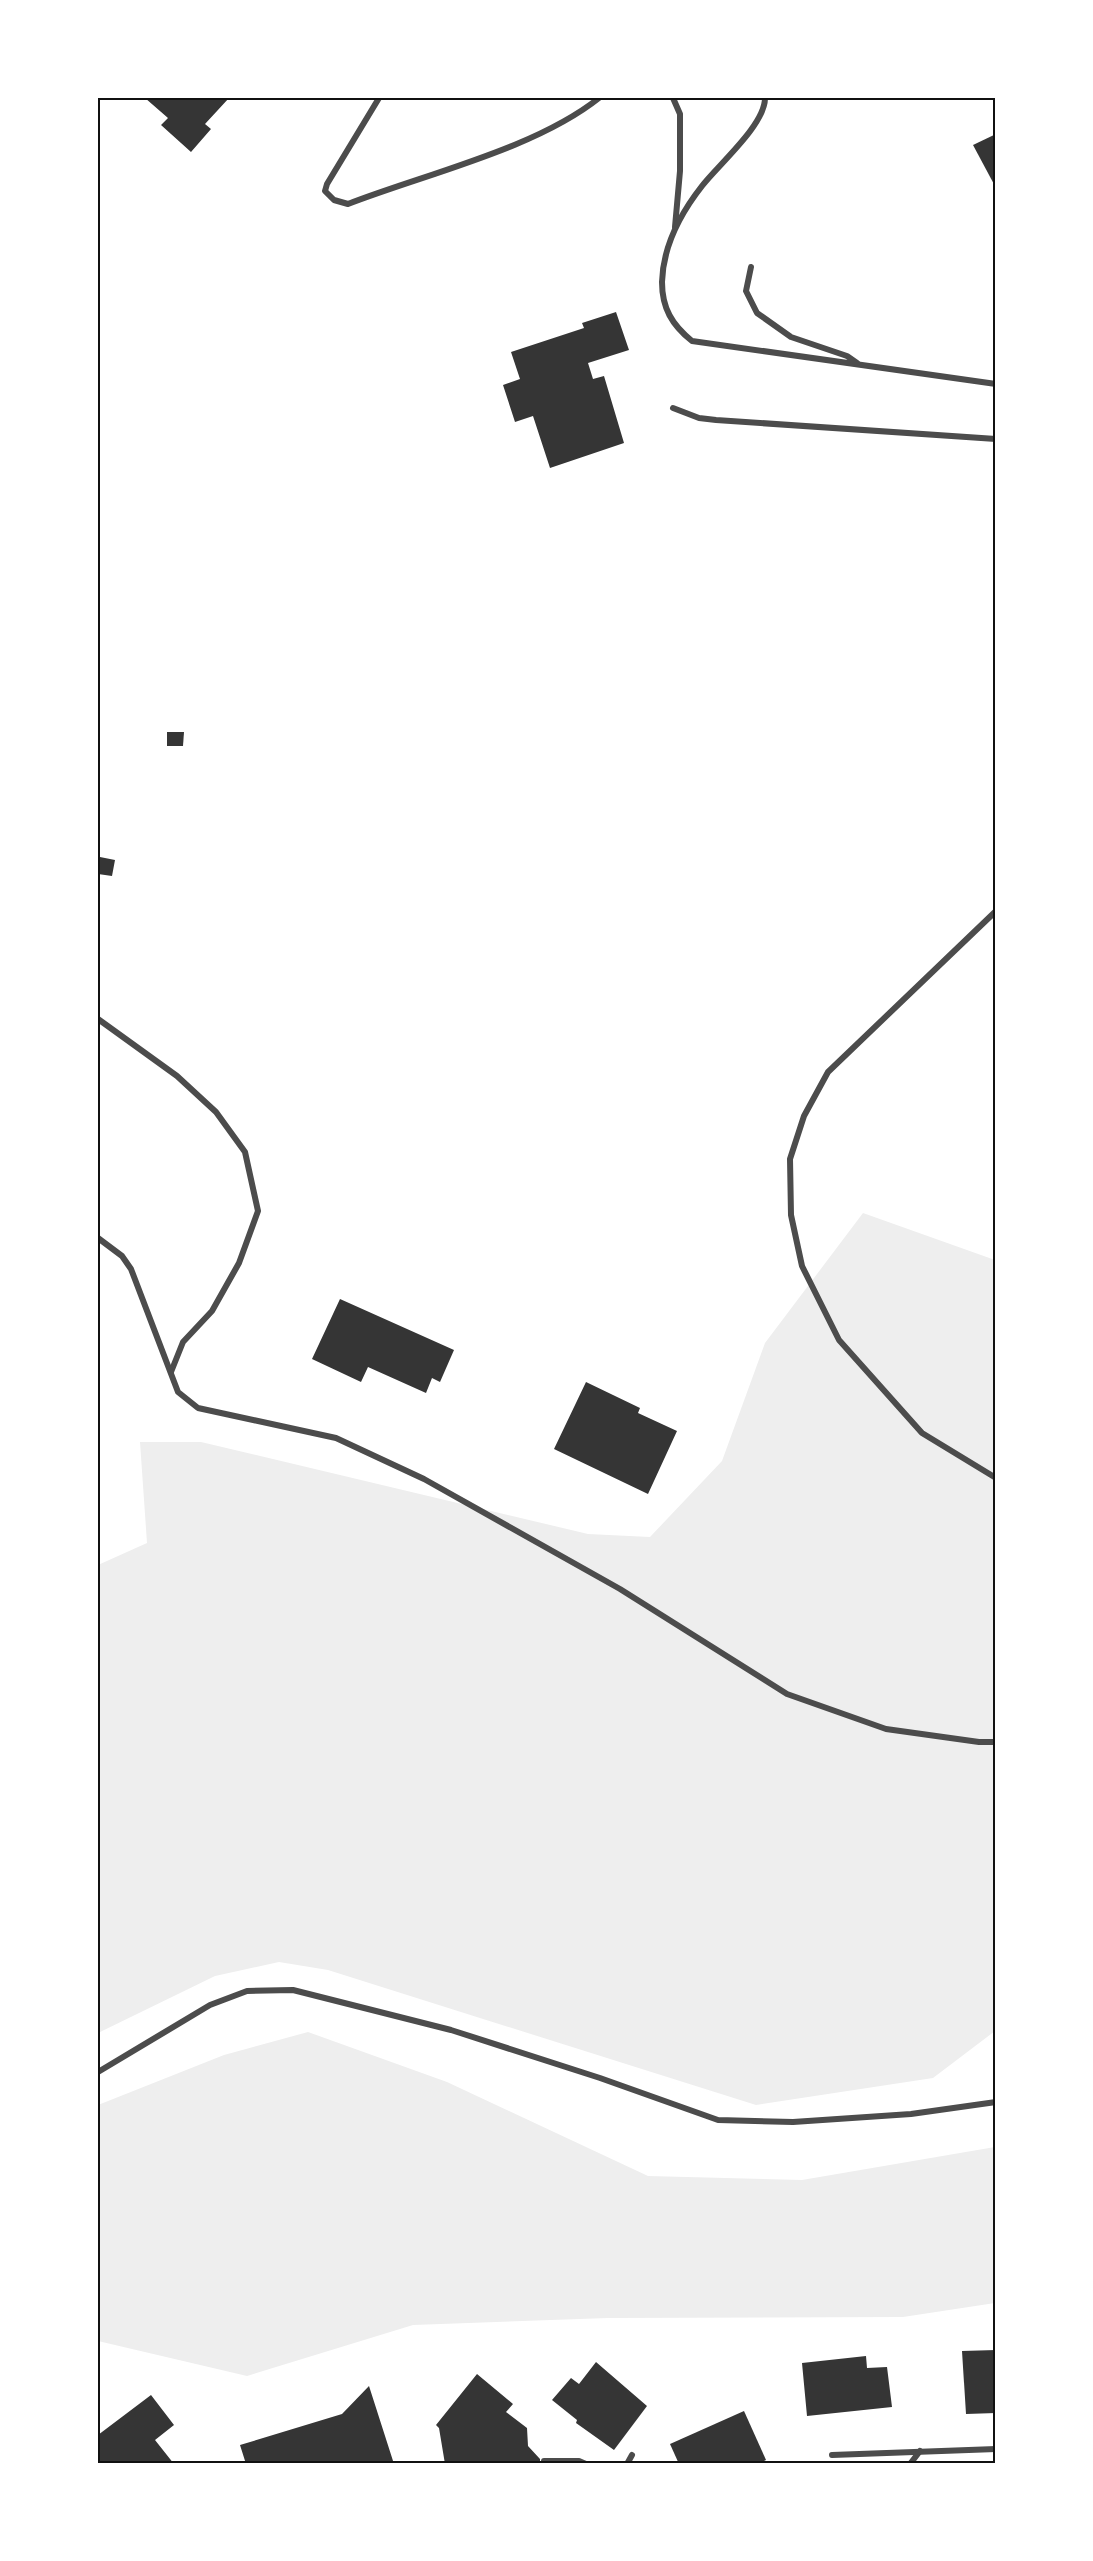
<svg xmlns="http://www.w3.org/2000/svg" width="1093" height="2561" font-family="'Alegreya Sans',sans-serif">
<rect width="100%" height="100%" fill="#fff"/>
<!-- green -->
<g fill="#eee">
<polygon points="863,1213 995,1260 995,2031 933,2078 756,2105 328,1970 279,1962 215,1976 98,2033 98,1565 147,1543 140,1442 201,1442 588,1534 650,1537 722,1461 765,1343"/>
<polygon points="308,2032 447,2082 648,2176 802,2180 995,2147 995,2303 903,2317 608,2318 413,2325 247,2376 98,2341 98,2105 224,2055"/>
</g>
<!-- building -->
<g fill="#353535">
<polygon points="145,98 229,98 205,124 211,129 191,152 161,125 168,118"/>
<polygon points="996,134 996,188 973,145"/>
<polygon points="616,312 629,350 588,363 593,379 604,376 624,443 550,468 533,416 515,422 503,385 520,379 511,352 584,328 582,323"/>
<polygon points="167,732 184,732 183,746 167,746"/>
<polygon points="100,857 115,860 112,876 98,874"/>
<polygon points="340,1299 454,1350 440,1382 432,1378 426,1393 368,1367 361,1382 312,1359"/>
<polygon points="586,1382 640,1408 638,1413 677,1431 648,1494 554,1449"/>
<polygon points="996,2350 996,2413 966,2414 962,2351"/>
<polygon points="866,2356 867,2368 887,2367 892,2407 807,2416 802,2363"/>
<polygon points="596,2362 647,2406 614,2450 576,2423 577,2420 552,2400 571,2378 579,2384"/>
<polygon points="477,2374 513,2404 506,2412 527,2428 528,2446 540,2459 540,2464 445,2464 439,2428 436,2425"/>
<polygon points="369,2386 394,2464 246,2464 240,2445 342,2414"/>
<polygon points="151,2395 174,2425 155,2440 174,2464 98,2464 98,2435"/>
<polygon points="744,2411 766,2460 758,2464 679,2464 670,2444"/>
</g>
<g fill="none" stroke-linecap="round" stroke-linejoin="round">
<!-- minor -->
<g stroke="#4c4c4c" stroke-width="6">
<path d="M379,98L327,184L325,191L334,200L348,204C425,174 535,149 599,98"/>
<polyline points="673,98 680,114 680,171 675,227"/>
<path d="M765,98C765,125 719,164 702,186C680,214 663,247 662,282C662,308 672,325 692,341L996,384"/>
<polyline points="751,267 746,291 757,313 791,337 847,356 857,363"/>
<polyline points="673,408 699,418 716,420 996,439"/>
<polyline points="996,911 828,1072 804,1116 790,1159 791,1215 802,1266 839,1340 922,1433 996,1478"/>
<polyline points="98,1019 177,1076 216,1112 245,1152 258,1211 239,1263 212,1311 183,1342 171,1372"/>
<polyline points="98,1238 122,1256 131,1269 178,1392 198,1408 336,1438 424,1479 620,1589 787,1694 886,1729 979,1742 996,1742"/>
<polyline points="98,2072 210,2005 247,1991 293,1990 451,2030 600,2078 718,2120 793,2122 911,2114 996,2102"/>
<polyline points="832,2455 996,2449"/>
<polyline points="544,2461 579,2461 586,2464"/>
<polyline points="627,2464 632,2455"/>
<polyline points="910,2464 920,2451"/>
</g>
</g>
<!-- border -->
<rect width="1093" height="2561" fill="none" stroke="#ffffff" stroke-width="198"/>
<rect x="99" y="99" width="895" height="2363" fill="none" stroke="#111" stroke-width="2"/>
</svg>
